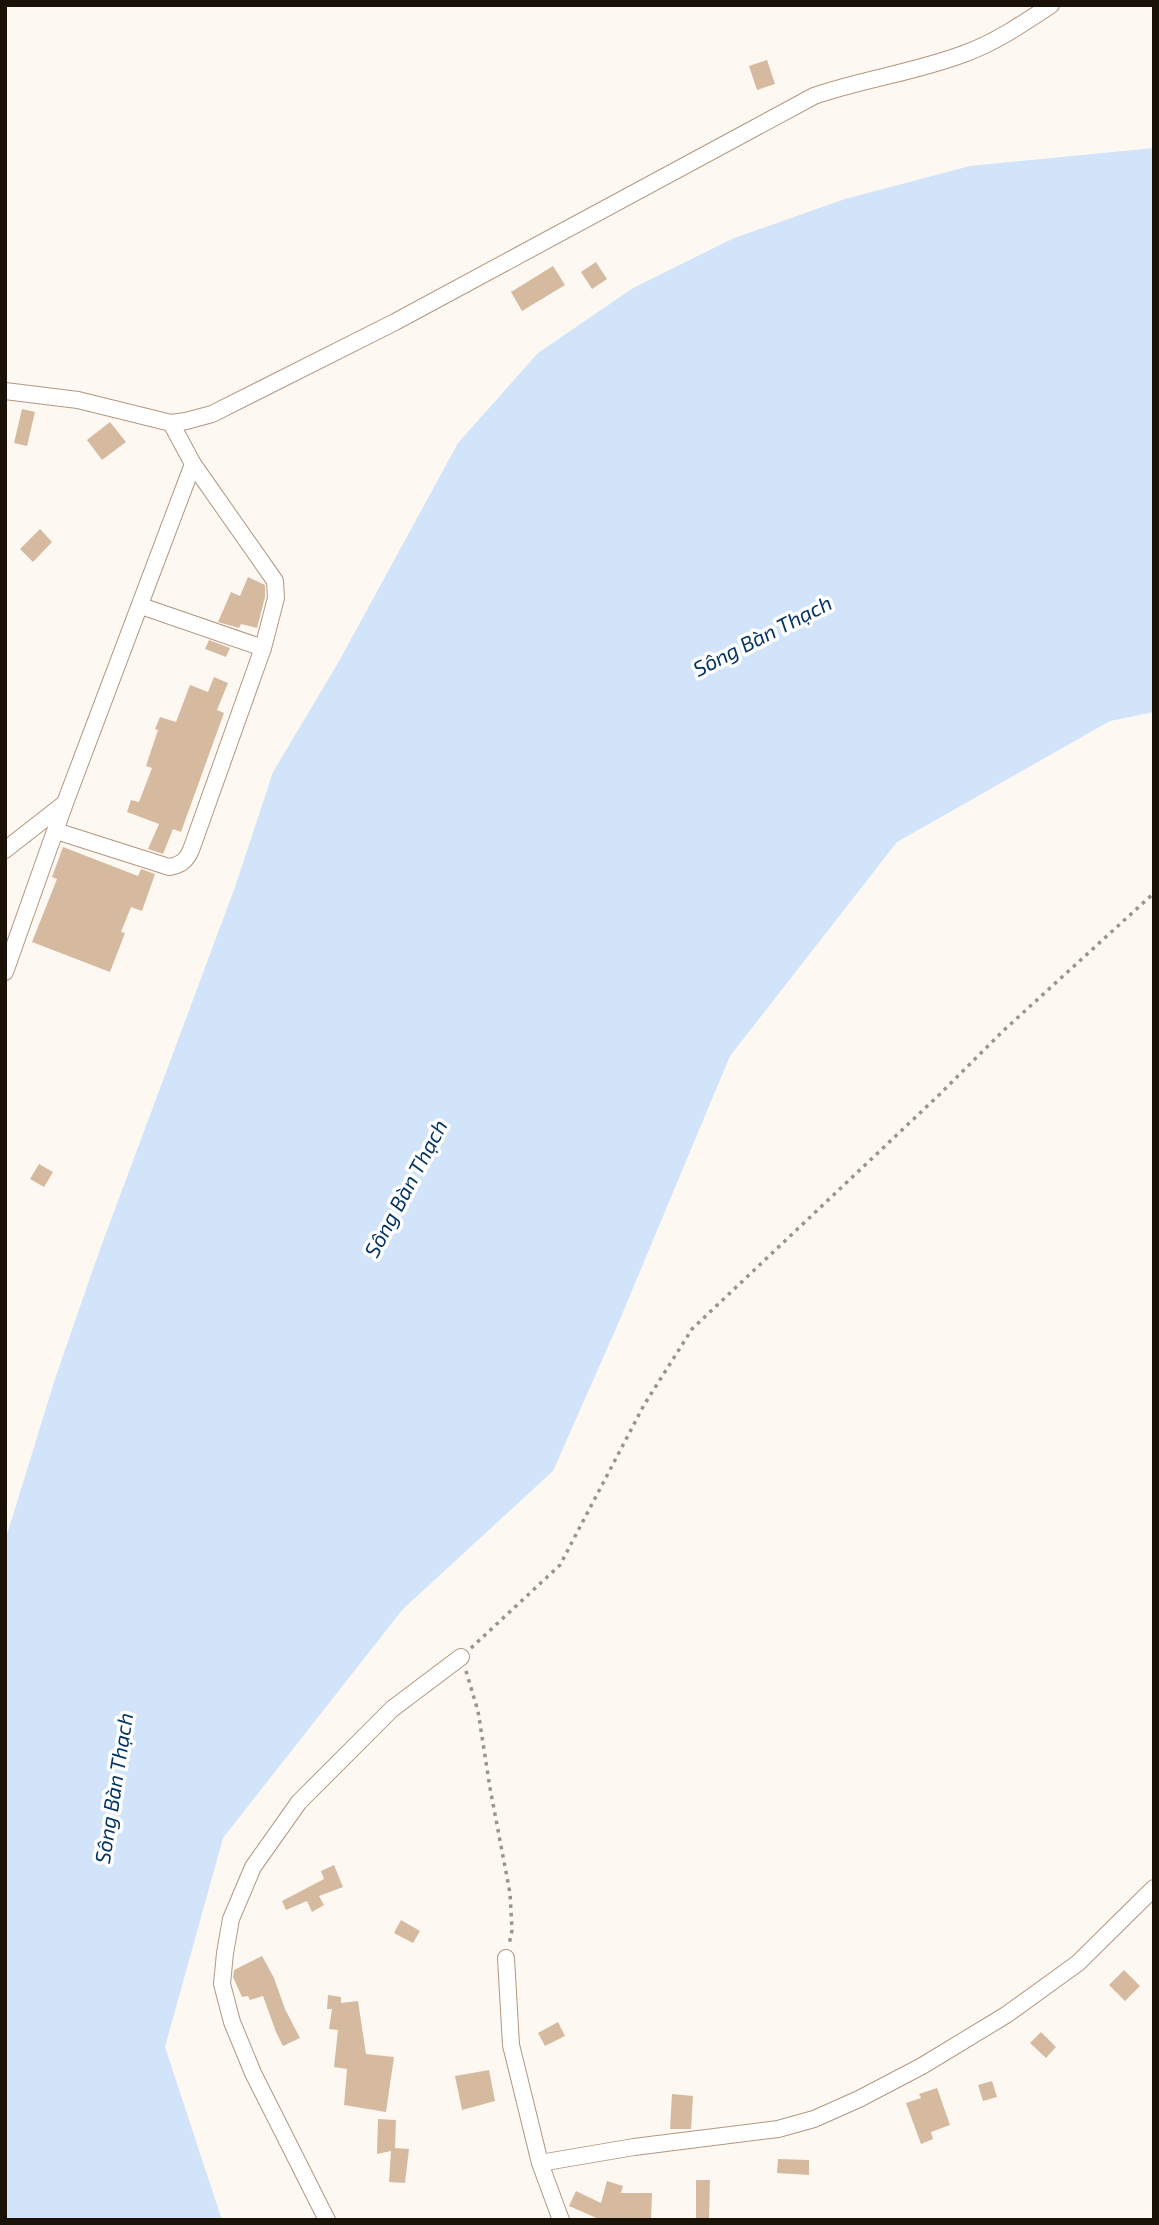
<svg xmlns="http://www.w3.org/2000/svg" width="1159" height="2225" font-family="'Exo 2',sans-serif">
<rect width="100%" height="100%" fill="#fef8f3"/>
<!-- water -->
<polygon fill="#d1e4fa" points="1154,148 1154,712 1110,721 897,842 730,1056 618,1324 553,1471 403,1609 223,1838 165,2047 222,2220 5,2220 5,1541 55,1379 99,1252 235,887 273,772 338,663 458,443 538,353 633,288 734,238 845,199 970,166"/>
<!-- building -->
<g fill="#d5ba9f">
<polygon points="767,60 775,84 757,90 749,66"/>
<polygon points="596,262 607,279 592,289 581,272"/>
<polygon points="553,266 565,285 522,311 511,292"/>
<polygon points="22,409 35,412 27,446 14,443"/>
<polygon points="110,422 126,442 102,460 87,440"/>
<polygon points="40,529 52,542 33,562 20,549"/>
<polygon points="248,577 265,585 265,597 257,628 241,624 239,628 218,622 231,592 240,596"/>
<polygon points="209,640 230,648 226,657 205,649"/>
<polygon points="214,677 228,683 217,710 224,713 181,832 173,829 163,854 148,849 159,824 127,812 131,800 139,802 152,768 146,766 158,730 155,729 160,717 176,722 190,685 208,692"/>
<polygon points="63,847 138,876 141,869 155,874 142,911 131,907 121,932 125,933 110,972 32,942 57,879 52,877"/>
<polygon points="39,1164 53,1172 44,1187 30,1179"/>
<polygon points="334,1865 343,1887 319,1896 324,1905 312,1912 307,1901 286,1910 282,1901 324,1879 321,1871"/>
<polygon points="401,1920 420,1931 413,1943 394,1933"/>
<polygon points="262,1956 274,1978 285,2009 300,2038 283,2046 276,2032 263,1996 250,2000 248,1996 242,1997 233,1977 234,1970"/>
<polygon points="1124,1970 1140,1986 1125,2001 1109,1985"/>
<polygon points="328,1995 341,1997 341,2003 358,2001 366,2054 394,2057 386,2112 344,2105 347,2069 334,2067 338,2030 329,2029 332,2009 327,2009"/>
<polygon points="558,2022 565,2036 545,2046 538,2033"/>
<polygon points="1041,2032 1056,2047 1046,2058 1030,2043"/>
<polygon points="489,2070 495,2101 462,2110 455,2076"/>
<polygon points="992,2081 997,2097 983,2101 978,2085"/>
<polygon points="937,2088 950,2125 931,2132 933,2139 921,2144 906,2103 921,2098 919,2094"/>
<polygon points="672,2094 693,2096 691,2129 670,2129"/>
<polygon points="378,2119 396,2120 395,2148 409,2149 405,2183 389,2182 391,2151 377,2154"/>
<polygon points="778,2159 809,2160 809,2175 777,2173"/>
<polygon points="696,2180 710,2180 709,2220 696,2220"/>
<polygon points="607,2181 623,2186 621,2193 652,2193 651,2220 601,2220 569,2206 576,2191 601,2203"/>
</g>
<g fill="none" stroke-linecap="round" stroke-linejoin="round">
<defs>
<g id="minor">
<path d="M5,391L78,400L171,423L186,421L212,414L395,322L814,96C863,79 917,72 966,53C996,42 1024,23 1051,5"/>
<polyline points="141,606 263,648"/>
<path d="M56,831L169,867C181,865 186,861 191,850L263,648L276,598L275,581L193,464L171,423"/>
<polyline points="5,850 65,803"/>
<polyline points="5,972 65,803 193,464"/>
<polyline points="506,1958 511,2045 540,2163 561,2220"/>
<polyline points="540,2163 634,2147 778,2129 814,2119 859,2099 922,2066 1006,2015 1078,1963 1154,1888"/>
<polyline points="327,2220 253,2073 232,2022 222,1984 225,1953 231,1919 253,1867 299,1802 392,1709 461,1657"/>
</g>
</defs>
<!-- minor casing -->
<use href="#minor" stroke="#b2977e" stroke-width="18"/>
<!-- path -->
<g stroke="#9b938c" stroke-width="3.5" stroke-dasharray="3.5 5" stroke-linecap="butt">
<polyline points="471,1648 560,1565 644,1405 692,1329 940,1094 1003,1031 1154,893"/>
<polyline points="466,1671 478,1711 490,1788 510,1893 512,1930 509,1945"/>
</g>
<!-- minor -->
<use href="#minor" stroke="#fff" stroke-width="16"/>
</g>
<g text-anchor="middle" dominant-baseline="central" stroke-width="7" stroke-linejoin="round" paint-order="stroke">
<!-- water labels -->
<g font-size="21" font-style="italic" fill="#033463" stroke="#fff">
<text transform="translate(762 635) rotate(-27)">Sông Bàn Thạch</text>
<text transform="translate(405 1188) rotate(-62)">Sông Bàn Thạch</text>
<text transform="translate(113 1788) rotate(-81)">Sông Bàn Thạch</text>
</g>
</g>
<!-- border -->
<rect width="1159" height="2225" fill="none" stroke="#1a1107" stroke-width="14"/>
</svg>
